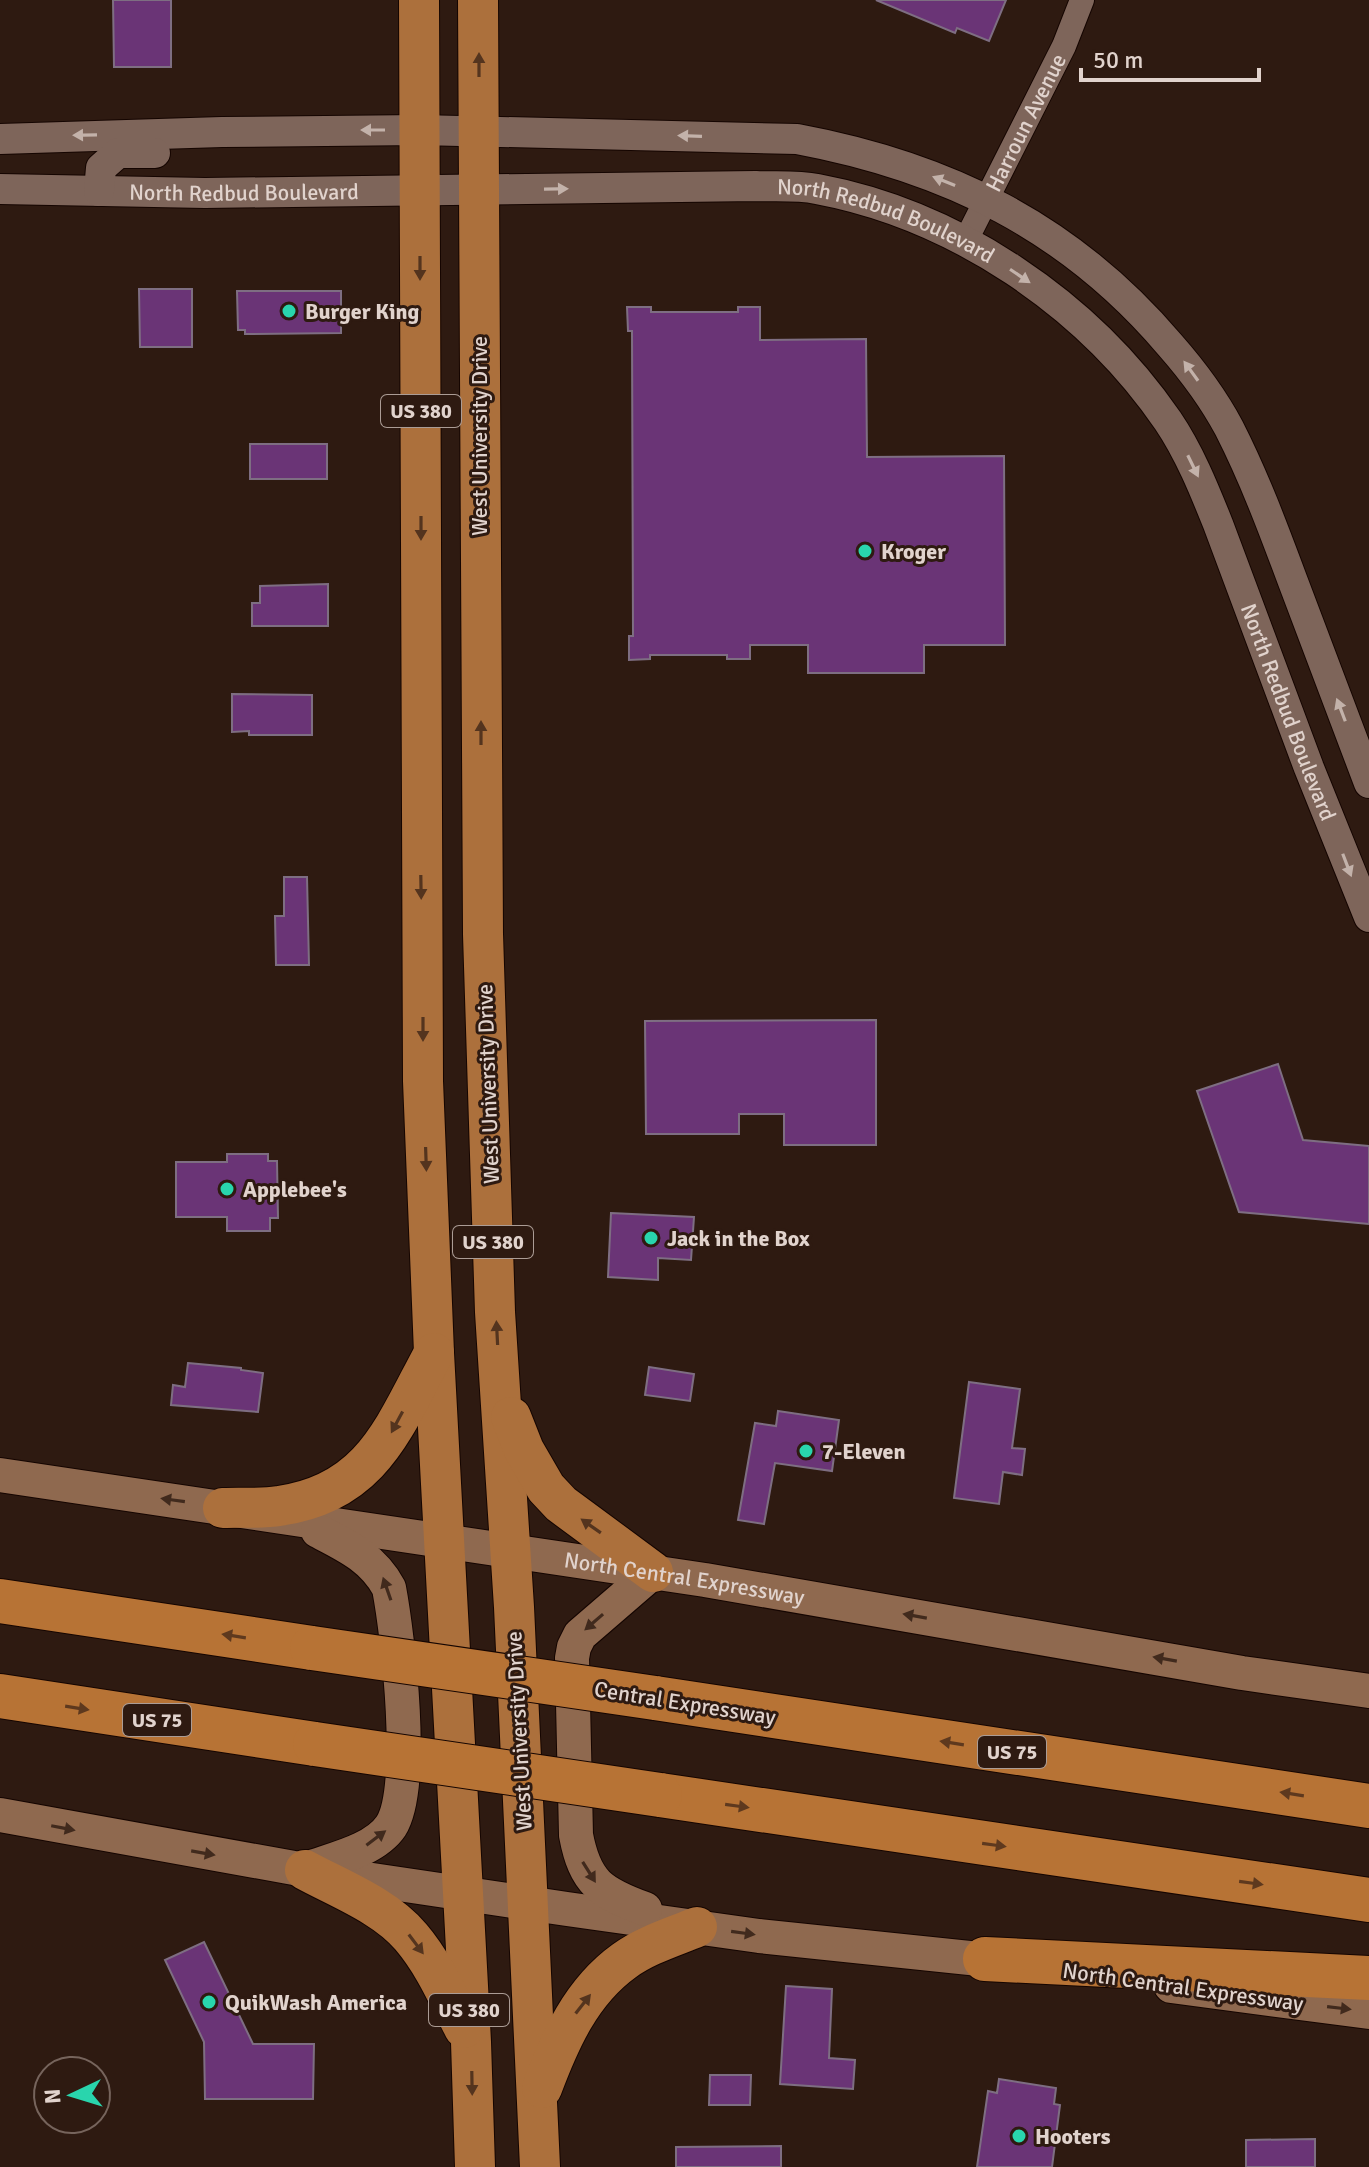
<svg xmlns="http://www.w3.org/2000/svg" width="1369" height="2167" font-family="Signika,sans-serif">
<rect width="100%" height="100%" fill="#2e1a11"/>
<!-- building -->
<g fill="#6a3476" stroke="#7e6e82" stroke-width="2">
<polygon points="113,0 171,0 171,67 114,67"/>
<polygon points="876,0 1006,0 989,41 957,28 955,33"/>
<polygon points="139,289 192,289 192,347 140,347"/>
<polygon points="237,291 341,291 341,333 245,334 245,330 238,330"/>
<polygon points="627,307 651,307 651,312 738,312 738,307 760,307 760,340 866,339 867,457 1004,456 1005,645 924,645 924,673 808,673 808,645 750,645 750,659 727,659 727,655 650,655 650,659 629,660 629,636 633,636 632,331 628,331"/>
<rect x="250" y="444" width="77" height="35"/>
<polygon points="328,584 328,626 252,626 252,603 260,603 260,586"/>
<polygon points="232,694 312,695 312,735 249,735 249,731 232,732"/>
<polygon points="284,877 307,877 309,965 276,965 275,916 284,916"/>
<polygon points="876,1020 876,1145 784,1145 784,1114 739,1114 739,1134 646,1134 645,1021"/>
<polygon points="1278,1064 1303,1140 1369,1146 1369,1224 1239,1212 1197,1091"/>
<polygon points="227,1154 268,1154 268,1161 277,1161 278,1218 270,1218 270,1231 227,1231 227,1217 176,1217 176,1162 227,1162"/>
<polygon points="611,1213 694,1217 691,1260 658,1258 658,1280 608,1277"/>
<polygon points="188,1363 241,1368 241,1370 263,1373 258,1412 171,1405 173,1385 185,1387"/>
<polygon points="649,1367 694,1374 690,1401 645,1395"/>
<polygon points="969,1382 1020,1389 1012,1448 1025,1449 1022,1475 1003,1472 999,1504 954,1498"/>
<polygon points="778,1411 839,1420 832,1471 775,1463 764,1524 738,1520 755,1423 776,1426"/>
<polygon points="204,1942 253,2044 314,2044 313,2099 205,2099 204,2042 165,1960"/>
<polygon points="786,1986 832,1989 829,2058 855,2060 853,2089 780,2084"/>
<polygon points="710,2075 751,2075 750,2105 709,2105"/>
<polygon points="999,2079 1056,2088 1054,2104 1060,2105 1052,2167 977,2167 988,2091 997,2093"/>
<polygon points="1315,2139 1315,2167 1246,2167 1246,2140"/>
<polygon points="781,2146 781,2167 676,2167 676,2147"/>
</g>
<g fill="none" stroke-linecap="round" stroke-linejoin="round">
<defs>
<g id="minor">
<path id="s1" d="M965,242L1064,46L1082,0"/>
</g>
<g id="tertiary">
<path d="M0,139L222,132L420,130L797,139C947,167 1070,227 1170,345C1192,370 1213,398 1229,428C1254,477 1273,528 1292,579C1317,647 1343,715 1369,783"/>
<path id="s2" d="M0,189L205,193L756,186C776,187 797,185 817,189C956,215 1088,304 1168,421C1189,452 1204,489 1218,524L1309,768L1369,917"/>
<polyline points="99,191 101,168 118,153 155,153"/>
</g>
<g id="secondary">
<path id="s3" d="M0,1475L705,1580L1242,1673L1369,1691"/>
<polyline points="0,1815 305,1870 567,1909 759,1936 1008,1962"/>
<path d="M309,1868C334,1859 375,1850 391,1826C416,1787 398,1636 389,1588C373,1558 347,1546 318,1531"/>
<path d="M645,1909C601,1893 585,1883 576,1835L572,1658L574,1647L580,1635L653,1572"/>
<polyline points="1171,1986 1369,2012"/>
</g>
<g id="trunk">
<polyline points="419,0 423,1081 434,1353 471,2042 475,2167"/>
<polyline points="478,0 483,934 495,1312 514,1607 540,2167"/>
<polyline points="511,1417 524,1450 546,1488 561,1504 653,1572"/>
<path d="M223,1508C241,1507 261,1509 279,1506C373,1493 394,1426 434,1353"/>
<path d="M305,1870C340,1889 385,1906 411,1937C434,1964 448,1997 464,2028"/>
<path d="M542,2088C560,2040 581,1992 624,1961C646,1945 673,1937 697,1927"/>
</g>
<g id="motorway">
<polyline points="0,1601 312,1648"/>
<polyline points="0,1696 315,1744"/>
<polyline points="655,1698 1369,1806"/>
<polyline points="660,1795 1369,1900"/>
<polyline points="985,1959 1369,1978"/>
</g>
</defs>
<!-- minor casing -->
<use href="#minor" stroke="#150501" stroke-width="26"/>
<!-- tertiary casing -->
<use href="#tertiary" stroke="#150501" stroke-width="32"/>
<!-- secondary casing -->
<use href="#secondary" stroke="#150501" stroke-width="36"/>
<!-- trunk casing -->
<use href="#trunk" stroke="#150501" stroke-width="42"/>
<!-- motorway casing -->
<use href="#motorway" stroke="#150501" stroke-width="46"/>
<!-- minor -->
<use href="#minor" stroke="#7e655a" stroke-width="24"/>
<!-- tertiary -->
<use href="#tertiary" stroke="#7e655a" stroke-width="30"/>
<!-- secondary -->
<use href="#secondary" stroke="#8f694f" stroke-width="34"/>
<!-- trunk -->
<use href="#trunk" stroke="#ac703c" stroke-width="40"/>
<!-- motorway -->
<use href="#motorway" stroke="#b77335" stroke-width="44"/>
<defs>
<g id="motorway-bridge">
<polyline points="312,1648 655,1698"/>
<polyline points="315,1744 660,1795"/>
</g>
</defs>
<!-- motorway-bridge casing -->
<use href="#motorway-bridge" stroke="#150501" stroke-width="46" stroke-linecap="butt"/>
<!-- motorway-bridge -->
<use href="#motorway-bridge" stroke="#b77335" stroke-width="44"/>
</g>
<!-- one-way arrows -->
<defs><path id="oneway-solid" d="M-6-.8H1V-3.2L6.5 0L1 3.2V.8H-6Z" transform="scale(2)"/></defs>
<g fill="#54341e">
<use href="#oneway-solid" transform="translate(479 65) rotate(-90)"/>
<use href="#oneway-solid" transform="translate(420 268) rotate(90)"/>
<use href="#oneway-solid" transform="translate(421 528) rotate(90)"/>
<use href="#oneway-solid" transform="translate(481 733) rotate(-90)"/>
<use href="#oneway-solid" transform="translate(421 887) rotate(89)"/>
<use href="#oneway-solid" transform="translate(423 1029) rotate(90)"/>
<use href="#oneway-solid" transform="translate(426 1159) rotate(88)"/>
<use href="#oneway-solid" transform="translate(497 1333) rotate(-93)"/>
<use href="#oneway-solid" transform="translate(397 1422) rotate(118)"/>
<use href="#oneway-solid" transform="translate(591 1526) rotate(-145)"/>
<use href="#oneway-solid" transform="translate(416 1944) rotate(53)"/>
<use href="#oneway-solid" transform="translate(583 2004) rotate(-52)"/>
<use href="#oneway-solid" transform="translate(472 2083) rotate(89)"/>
</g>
<g fill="#c3b2aa">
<use href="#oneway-solid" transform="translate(373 130) rotate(180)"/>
<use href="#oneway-solid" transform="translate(85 135) rotate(179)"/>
<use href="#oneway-solid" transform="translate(690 136) rotate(-178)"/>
<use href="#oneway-solid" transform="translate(944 181) rotate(-158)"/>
<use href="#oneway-solid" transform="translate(556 189) rotate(-1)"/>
<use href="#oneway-solid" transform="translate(1020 276) rotate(34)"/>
<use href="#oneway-solid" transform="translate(1191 371) rotate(-126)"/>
<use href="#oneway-solid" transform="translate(1193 466) rotate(64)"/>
<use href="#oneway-solid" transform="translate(1341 710) rotate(-111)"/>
<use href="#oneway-solid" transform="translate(1347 865) rotate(69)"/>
</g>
<g fill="#412a1d">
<use href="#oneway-solid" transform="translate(173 1500) rotate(-172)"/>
<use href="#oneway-solid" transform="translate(387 1589) rotate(-109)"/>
<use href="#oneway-solid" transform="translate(915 1616) rotate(-170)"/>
<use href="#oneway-solid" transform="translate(594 1622) rotate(139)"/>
<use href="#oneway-solid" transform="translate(1165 1659) rotate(-170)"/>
<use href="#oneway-solid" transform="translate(63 1828) rotate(11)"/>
<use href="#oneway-solid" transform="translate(376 1838) rotate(-37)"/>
<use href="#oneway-solid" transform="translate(203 1853) rotate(10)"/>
<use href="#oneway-solid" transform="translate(589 1872) rotate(58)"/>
<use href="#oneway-solid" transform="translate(743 1933) rotate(8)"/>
<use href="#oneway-solid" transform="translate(1339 2008) rotate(7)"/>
</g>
<g fill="#5e391e">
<use href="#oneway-solid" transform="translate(234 1636) rotate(-171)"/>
<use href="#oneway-solid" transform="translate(77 1708) rotate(9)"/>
<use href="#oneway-solid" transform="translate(952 1743) rotate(-171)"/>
<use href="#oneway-solid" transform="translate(1292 1794) rotate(-171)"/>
<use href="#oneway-solid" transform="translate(737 1806) rotate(8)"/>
<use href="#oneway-solid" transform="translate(994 1845) rotate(8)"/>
<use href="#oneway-solid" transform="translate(1251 1883) rotate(8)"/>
</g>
<!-- markers -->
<g fill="#29d5ad" stroke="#2e1a11" stroke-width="3">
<circle cx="289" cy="311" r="8"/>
<circle cx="865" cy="551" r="8"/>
<circle cx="227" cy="1189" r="8"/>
<circle cx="651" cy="1238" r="8"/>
<circle cx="806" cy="1451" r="8"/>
<circle cx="209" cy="2002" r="8"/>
<circle cx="1019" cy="2136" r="8"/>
</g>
<g text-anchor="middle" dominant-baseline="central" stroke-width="6" stroke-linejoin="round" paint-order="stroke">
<!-- shield labels -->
<g fill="#2e1a11" stroke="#ab9c95" stroke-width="2">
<rect x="381" y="395" width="80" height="32" rx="6"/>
<rect x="453" y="1226" width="80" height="32" rx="6"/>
<rect x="123" y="1704" width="68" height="32" rx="6"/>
<rect x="978" y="1736" width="68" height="32" rx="6"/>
<rect x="429" y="1994" width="80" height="32" rx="6"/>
</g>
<g font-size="20" font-weight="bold" fill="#e1d3cd">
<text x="421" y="411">US 380</text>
<text x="493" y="1242">US 380</text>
<text x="157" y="1720">US 75</text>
<text x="1012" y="1752">US 75</text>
<text x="469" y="2010">US 380</text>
</g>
<!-- street labels -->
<g font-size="22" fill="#e1d3cd" stroke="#2e1a11">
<text stroke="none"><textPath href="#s1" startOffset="134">Harroun Avenue</textPath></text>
<text stroke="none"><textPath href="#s2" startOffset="244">North Redbud Boulevard</textPath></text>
<text stroke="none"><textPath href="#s2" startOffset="892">North Redbud Boulevard</textPath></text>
<text transform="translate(479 436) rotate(-90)">West University Drive</text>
<text stroke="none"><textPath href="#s2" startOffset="1564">North Redbud Boulevard</textPath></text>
<text transform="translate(488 1084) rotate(-92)">West University Drive</text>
<text stroke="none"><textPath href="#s3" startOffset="692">North Central Expressway</textPath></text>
<text transform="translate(685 1703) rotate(9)">Central Expressway</text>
<text transform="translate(519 1731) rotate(-93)">West University Drive</text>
<text transform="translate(1183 1987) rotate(8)">North Central Expressway</text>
</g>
<!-- poi labels -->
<g font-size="22" font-weight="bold" fill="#e1d3cd" stroke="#2e1a11" text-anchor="start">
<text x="305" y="311">Burger King</text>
<text x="881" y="551">Kroger</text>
<text x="243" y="1189">Applebee's</text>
<text x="667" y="1238">Jack in the Box</text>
<text x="822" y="1451">7-Eleven</text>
<text x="225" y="2002">QuikWash America</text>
<text x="1035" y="2136">Hooters</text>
</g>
</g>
<!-- north arrow -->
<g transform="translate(72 2095) rotate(266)"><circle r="38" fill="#2e1a11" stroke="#76645c" stroke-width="2"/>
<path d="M0-6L14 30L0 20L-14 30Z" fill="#29d5ad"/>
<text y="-12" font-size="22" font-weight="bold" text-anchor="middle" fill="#e1d3cd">N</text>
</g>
<!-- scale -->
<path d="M1081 68v12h178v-12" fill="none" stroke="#e1d3cd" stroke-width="4"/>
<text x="1093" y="68" font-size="24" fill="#e1d3cd" stroke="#2e1a11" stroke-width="6" paint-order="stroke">50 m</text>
</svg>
